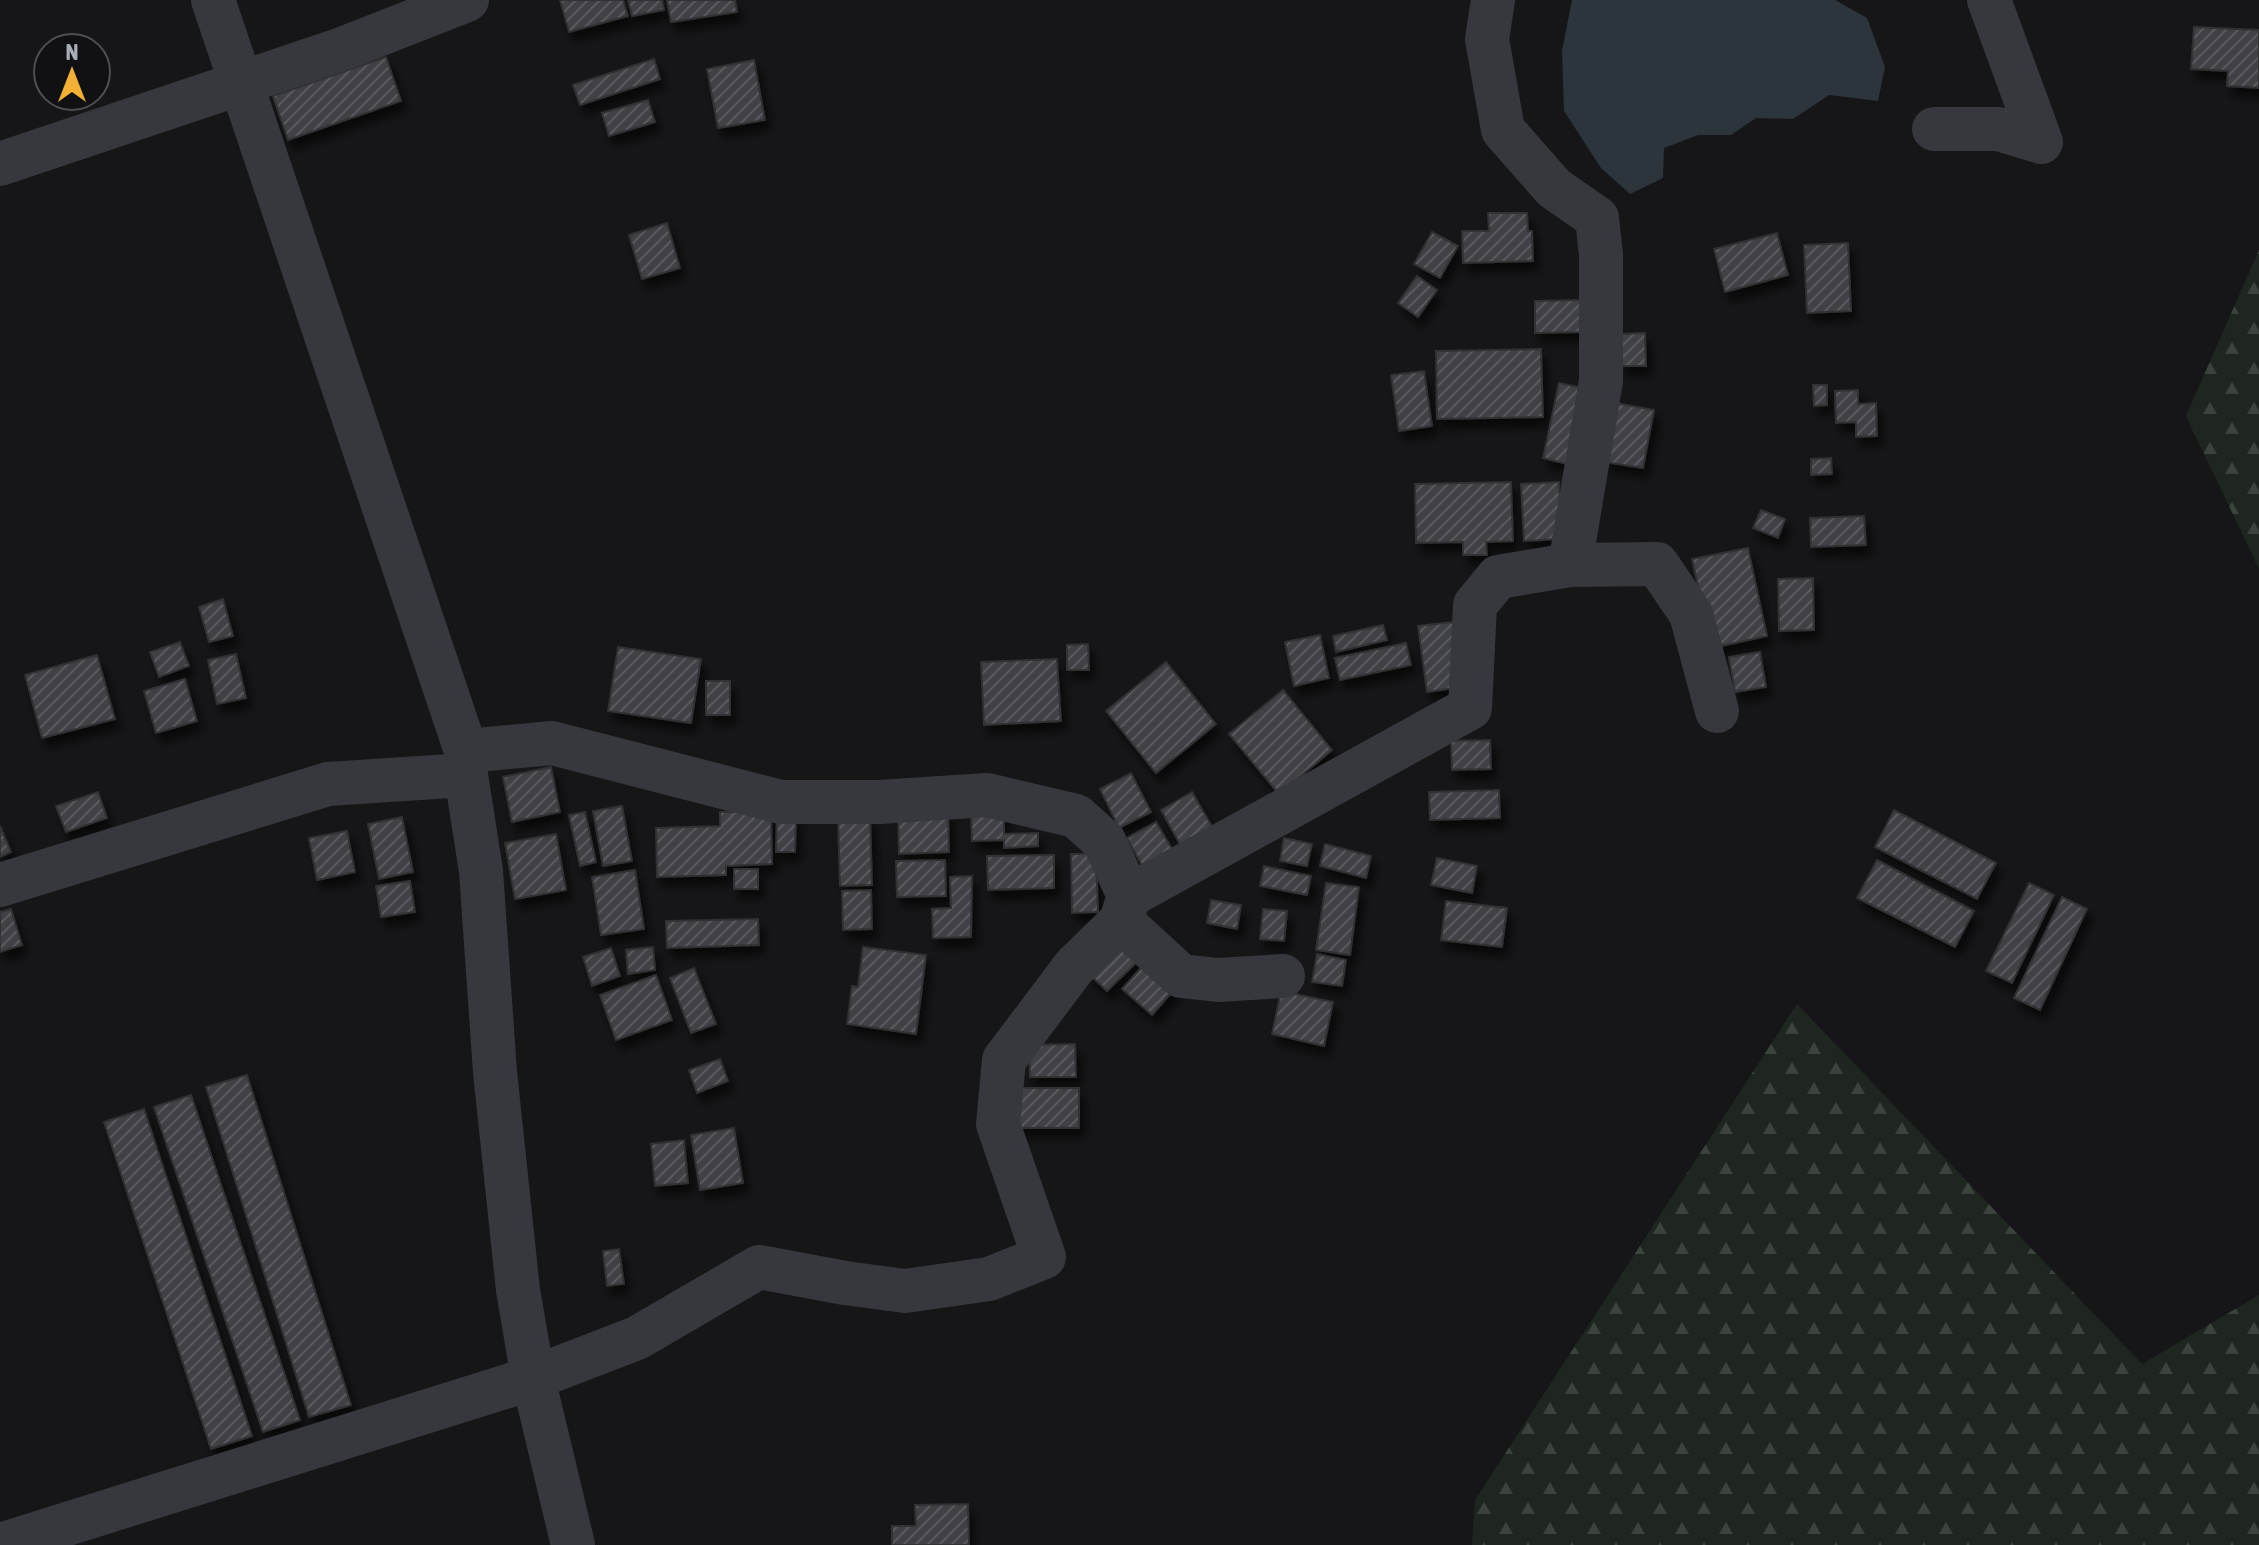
<svg xmlns="http://www.w3.org/2000/svg" width="2259" height="1545" font-family="'Asap Condensed',sans-serif">
<defs>
<pattern id="forest-firs" width="22" height="20" patternUnits="userSpaceOnUse" patternTransform="scale(2)"><rect width="22" height="20" fill="#1e261f"/><path d="M5 1l3.5 6h-7zM16 11l3.5 6h-7z" fill="#3c433d"/></pattern>
<pattern id="building-hatch" width="6" height="6" patternUnits="userSpaceOnUse" patternTransform="scale(2)"><rect width="6" height="6" fill="#404145"/><path d="M-1 1l2-2M0 6l6-6M5 7l2-2" fill="none" stroke="#595a5e"/></pattern>
<filter id="shadow"><feDropShadow dx="5" dy="9" stdDeviation="4" flood-color="#0009"/></filter>
</defs>
<rect width="100%" height="100%" fill="#161618"/>
<!-- forest -->
<g fill="url(#forest-firs)">
<polygon points="2259,250 2259,569 2186,416"/>
<polygon points="1797,1004 2142,1364 2259,1295 2259,1545 1472,1545 1475,1500"/>
</g>
<!-- water -->
<polygon fill="#2c353c" points="1572,0 1835,0 1867,18 1885,67 1878,101 1829,95 1793,119 1756,118 1731,135 1698,135 1664,148 1663,178 1630,194 1601,168 1564,111 1562,51"/>
<!-- building -->
<g fill="url(#building-hatch)" stroke="#303034" stroke-width="2" filter="url(#shadow)">
<polygon points="560,0 623,0 628,16 569,32"/>
<polygon points="628,0 662,0 664,10 632,16"/>
<polygon points="667,0 735,0 737,12 671,22"/>
<polygon points="2194,27 2259,30 2259,88 2227,86 2228,71 2191,69"/>
<polygon points="386,57 401,101 288,140 273,96"/>
<polygon points="654,59 660,79 580,105 573,85"/>
<polygon points="754,60 765,120 718,128 707,69"/>
<polygon points="648,100 655,122 609,136 602,113"/>
<polygon points="1488,213 1527,213 1528,231 1532,231 1533,261 1463,263 1462,231 1489,231"/>
<polygon points="667,223 680,268 642,279 629,235"/>
<polygon points="1432,232 1458,246 1440,278 1414,264"/>
<polygon points="1777,233 1788,275 1725,292 1714,249"/>
<polygon points="1848,243 1851,311 1807,313 1804,245"/>
<polygon points="1417,276 1437,290 1418,317 1398,303"/>
<polygon points="1582,300 1583,332 1535,333 1535,301"/>
<polygon points="1645,333 1646,366 1622,366 1621,334"/>
<polygon points="1541,349 1543,417 1437,419 1436,351"/>
<polygon points="1424,371 1432,426 1399,431 1391,375"/>
<polygon points="1559,383 1583,388 1567,464 1543,458"/>
<polygon points="1813,385 1827,385 1827,405 1814,406"/>
<polygon points="1858,390 1858,404 1876,403 1877,436 1856,437 1856,422 1836,423 1835,391"/>
<polygon points="1616,403 1654,410 1643,468 1605,462"/>
<polygon points="1831,458 1832,474 1811,475 1811,459"/>
<polygon points="1511,482 1513,541 1486,542 1487,555 1463,555 1463,542 1416,543 1415,484"/>
<polygon points="1559,482 1562,539 1524,541 1521,484"/>
<polygon points="1761,510 1785,519 1778,538 1753,528"/>
<polygon points="1864,516 1866,545 1811,547 1810,518"/>
<polygon points="1748,548 1767,636 1712,648 1692,559"/>
<polygon points="1813,578 1814,630 1779,631 1778,579"/>
<polygon points="223,599 233,636 209,642 199,607"/>
<polygon points="1453,622 1462,687 1427,692 1418,626"/>
<polygon points="1383,625 1387,640 1336,652 1333,636"/>
<polygon points="1320,635 1329,678 1294,686 1285,642"/>
<polygon points="180,642 189,666 159,677 150,652"/>
<polygon points="1406,643 1411,665 1340,680 1335,658"/>
<polygon points="1088,644 1089,670 1067,670 1067,645"/>
<polygon points="618,647 701,659 691,723 608,711"/>
<polygon points="1760,652 1766,687 1735,692 1729,657"/>
<polygon points="236,654 246,698 217,704 208,660"/>
<polygon points="97,655 115,719 42,738 25,675"/>
<polygon points="1057,659 1061,721 984,725 981,662"/>
<polygon points="1166,662 1216,724 1156,773 1106,711"/>
<polygon points="185,679 197,721 156,733 144,691"/>
<rect x="706" y="681" width="24" height="34"/>
<polygon points="1283,690 1332,750 1279,794 1229,734"/>
<polygon points="1490,740 1491,769 1452,770 1451,741"/>
<polygon points="551,767 560,812 512,822 503,777"/>
<polygon points="1131,773 1151,812 1119,828 1100,789"/>
<polygon points="1499,790 1500,818 1430,820 1429,792"/>
<polygon points="98,792 107,818 66,832 56,806"/>
<polygon points="1192,792 1214,830 1182,848 1161,810"/>
<polygon points="622,806 632,861 603,866 593,811"/>
<polygon points="971,810 1004,810 1004,834 1038,833 1038,846 1004,848 1004,840 972,841"/>
<polygon points="1894,810 1996,863 1977,899 1875,847"/>
<polygon points="771,811 772,864 726,866 726,875 657,877 656,828 720,826 720,812"/>
<polygon points="585,812 596,862 580,866 569,815"/>
<polygon points="948,812 949,852 899,854 898,814"/>
<polygon points="777,814 796,815 795,852 776,852"/>
<polygon points="402,817 413,872 379,879 368,824"/>
<polygon points="870,817 872,885 840,886 838,818"/>
<polygon points="1156,822 1175,854 1145,871 1127,838"/>
<polygon points="0,826 11,852 0,857"/>
<polygon points="347,831 355,872 317,880 309,838"/>
<polygon points="556,834 566,890 515,899 505,843"/>
<polygon points="1284,838 1312,844 1307,866 1280,861"/>
<polygon points="1325,844 1371,856 1366,878 1320,866"/>
<polygon points="1071,854 1096,854 1098,912 1072,913"/>
<polygon points="1054,855 1054,888 988,890 987,856"/>
<polygon points="1437,858 1477,866 1472,893 1431,885"/>
<polygon points="945,860 946,896 897,897 896,861"/>
<polygon points="1877,860 1974,911 1955,947 1857,898"/>
<polygon points="1264,866 1311,876 1307,895 1260,886"/>
<rect x="734" y="869" width="24" height="20"/>
<polygon points="635,870 644,929 601,935 592,877"/>
<polygon points="972,876 971,937 933,938 932,909 951,908 950,877"/>
<polygon points="410,881 415,912 381,917 376,886"/>
<polygon points="1326,883 1359,887 1350,955 1316,950"/>
<polygon points="2029,883 2054,895 2012,983 1986,971"/>
<polygon points="871,890 872,929 843,930 842,891"/>
<polygon points="2062,897 2087,909 2040,1010 2014,998"/>
<polygon points="1211,900 1241,905 1237,929 1207,923"/>
<polygon points="1446,901 1507,908 1502,947 1441,940"/>
<polygon points="11,909 22,945 0,952 0,912"/>
<polygon points="1263,909 1287,911 1284,941 1260,939"/>
<polygon points="758,919 759,945 667,948 666,921"/>
<polygon points="1124,935 1144,955 1107,991 1087,972"/>
<polygon points="653,947 655,970 628,974 626,950"/>
<polygon points="863,947 926,955 916,1034 847,1024 852,986 858,987"/>
<polygon points="611,948 620,976 592,986 583,957"/>
<polygon points="1317,954 1346,960 1342,986 1312,982"/>
<polygon points="1148,960 1178,985 1152,1015 1122,989"/>
<polygon points="694,968 716,1024 691,1033 670,978"/>
<polygon points="656,975 672,1020 616,1040 600,995"/>
<polygon points="1281,991 1333,1002 1324,1046 1272,1034"/>
<polygon points="1075,1044 1076,1077 1030,1077 1029,1045"/>
<polygon points="720,1059 728,1081 697,1093 689,1070"/>
<polygon points="247,1075 351,1405 309,1417 206,1087"/>
<rect x="1009" y="1088" width="70" height="40"/>
<polygon points="191,1095 300,1420 263,1432 154,1107"/>
<polygon points="144,1109 252,1436 211,1449 104,1122"/>
<polygon points="734,1128 743,1183 700,1190 691,1135"/>
<polygon points="684,1140 688,1183 655,1186 651,1144"/>
<polygon points="619,1249 624,1284 607,1286 603,1251"/>
<polygon points="968,1504 969,1545 892,1545 892,1526 916,1526 915,1505"/>
</g>
<g fill="none" stroke-linecap="round" stroke-linejoin="round">
<!-- minor -->
<g stroke="#37383d" stroke-width="44">
<polyline points="213,0 466,751 466,775 481,871 495,1072 518,1290 533,1378 573,1545"/>
<polyline points="1934,129 1998,129 2041,142 1989,0"/>
<polyline points="0,164 342,49 467,0"/>
<polyline points="1570,565 1657,564 1691,614 1717,711"/>
<polyline points="0,885 328,784 466,775"/>
<polyline points="1129,896 1470,708 1475,605 1498,577 1570,565 1601,381 1601,255 1597,218 1554,188 1503,130 1487,39 1493,0"/>
<polyline points="1121,921 1181,976 1218,980 1283,976"/>
<polyline points="0,1545 533,1378 637,1338 759,1267 845,1283 905,1291 989,1279 1044,1257 998,1124 1004,1060 1074,967 1121,921 1129,896 1104,841 1076,816 987,795 879,802 781,802 552,743 466,751"/>
</g>
</g>
<!-- north arrow -->
<g transform="translate(72 72)"><circle r="38" fill="#111113" stroke="#4d4f55" stroke-width="2"/>
<path d="M0-6L14 30L0 20L-14 30Z" fill="#f2b134"/>
<text y="-12" font-size="22" font-weight="bold" text-anchor="middle" fill="#a8adb8">N</text>
</g>
</svg>
